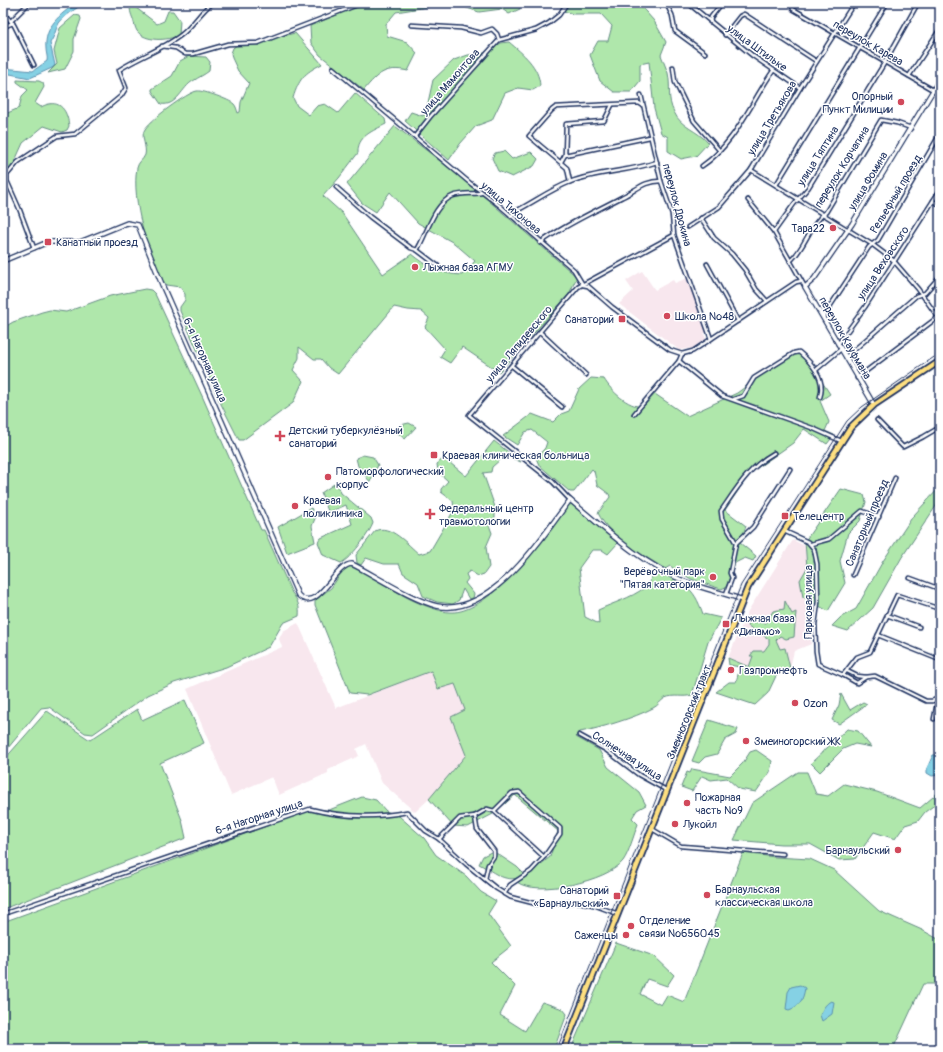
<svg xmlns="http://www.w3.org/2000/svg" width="943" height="1052" font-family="Pangolin,sans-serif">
<rect width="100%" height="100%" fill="#fff"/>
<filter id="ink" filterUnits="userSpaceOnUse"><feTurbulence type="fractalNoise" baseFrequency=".025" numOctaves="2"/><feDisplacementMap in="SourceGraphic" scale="8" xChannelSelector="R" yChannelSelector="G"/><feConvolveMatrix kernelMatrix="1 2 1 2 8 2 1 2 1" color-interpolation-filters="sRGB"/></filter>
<g filter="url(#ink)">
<!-- built -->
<g fill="#f8e7ee">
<polygon points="642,271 655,290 673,280 675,283 688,278 706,332 704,334 706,339 693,348 679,350 619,304 633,291 626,281"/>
<polygon points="793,540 805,546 807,568 803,597 808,606 811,644 794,651 790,668 749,667 728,658 748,611"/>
<polygon points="298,623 336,708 431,671 454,683 465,710 451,717 466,755 429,799 415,812 382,783 366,744 356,749 359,756 328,770 328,773 279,795 272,777 231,795 187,689 282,647 279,639 283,631"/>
</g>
<!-- green -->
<g fill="#afe7ab" stroke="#658b84">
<path d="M372,3H518L520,9L509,14L502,9L479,12L464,7L446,4L396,12L386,24L387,36L407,42L417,53L408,71C386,66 378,73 364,90L320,55L311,43L310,26L360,5Z"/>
<path d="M565,3H638L654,21L666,42L661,55C663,61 666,67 668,73C671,86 667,100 674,112C681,128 698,130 708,143L696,156L681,159L668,151V137L661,133L654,108L649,62L640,64V81L631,92H614L600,81L590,55L598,41H608L612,26L601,14H573L561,10Z"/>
<path d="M131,4L157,24L164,21L168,11H173L180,21L179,35C168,41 145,42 137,31C135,28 134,22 133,19C131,14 129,9 131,4Z"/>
<polygon points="75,15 80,16 81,19 74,39 74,51 65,69 48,73 57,64 54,51 60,28"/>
<path d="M295,33L322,64C304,73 299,79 293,98L297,106L309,115L317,106L325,104L338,113L355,93L385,119L386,124C373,131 357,136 358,153L339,178L323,196L342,213L383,274L412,254C428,267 441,274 462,275L475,261L454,243L418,223L390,192L376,212L362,203L347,184L395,126L466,181L577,277L569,294L499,372L462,347L450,363L440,357L445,349L425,327L429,318L421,311L408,310L394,307L338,374L329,368L321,359H314L299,347V358L293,370L303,381L293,403L243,440H239L220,402L180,311V307L185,300V294L180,287L166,285C148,260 131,198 137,168C138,162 143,160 145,155C147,147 141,138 144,131C147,122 188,92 197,91C203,90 230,100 234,104C236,106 237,110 238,113L240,112L241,102L249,83L238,71L232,58L231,53L233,48L238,44L258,42Z"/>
<path d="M509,42C523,54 539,66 540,86L533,90L518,88L505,93L492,120L476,126L460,144L449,160L405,121L411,112L423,116L427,107L433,80L454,60L468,55L482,54L501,43Z"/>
<path d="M189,56L206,57L210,62L209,71C204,75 199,77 193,81C182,87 177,107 161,104L152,91V89L172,76L180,61Z"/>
<path d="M17,80L39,81L43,83L44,87L35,103L41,107C58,98 67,108 69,126L67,130L62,132L44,126L23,143L14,163L3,177V115L19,108L22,96L28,90L17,82Z"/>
<polygon points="504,151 512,159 531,152 538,159 534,166 512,177 498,171 492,158 495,153"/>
<path d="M145,289L151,290L155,294L203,398L261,530H264L292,593C298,600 300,607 299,616L283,623L269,647L226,667L174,683L148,695L93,734L85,733L49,707L41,708L3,754V328L13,322L42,312L50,310L66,312L110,296Z"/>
<path d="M794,351L805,356L830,394L820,401L829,422L825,431L834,435L827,444L804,429L793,443L750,473L725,510L746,526L740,543L756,556L753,561L745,558L735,563L726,587L721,589L691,579L670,566L665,569C642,554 610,538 598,513L610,497L609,494L597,485L594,471L592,469L574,492H570L539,465L536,458L545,448L547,442L532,430L525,432L517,445L503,436L532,414L553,422L561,414L569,411L579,389L591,378L604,379C612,392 627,406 643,407L655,394L687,416L737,393Z"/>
<polygon points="409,423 416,427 405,439 395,431 400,425"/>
<path d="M494,441L521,462L500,453L501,459L492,467L491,472L483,473L495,507V517L489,525L492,533L486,547L489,567L484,574L478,576L470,571L466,574L468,579L465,583L474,594L473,598L469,599L463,589L459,600L453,604L437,602L423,596L418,583L403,573L399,564H384L366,558L361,565L357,563L356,555L375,531C390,523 408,545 419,554L430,551L454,510L453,501L441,492V489L448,481L438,472L437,464L444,458L466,476Z"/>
<polygon points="363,455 373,457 378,465 370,482 358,466 356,458"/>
<path d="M337,482L341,493L371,518L373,523C370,533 350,559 341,563L323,555L318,542L321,538L352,524L346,505L330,512L328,511L321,493Z"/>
<polygon points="940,487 940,500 902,557 873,608 848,631 832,626 841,617 856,609 883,561 913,516"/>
<polygon points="841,489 864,495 866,502 860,521 848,533 840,561 845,583 828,611 803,597 800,580 807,568 805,541"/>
<path d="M570,503L618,543L608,554L602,550H592L579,568L585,617L599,624L598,610C613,603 631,598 644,588C650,583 651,575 658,571C684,584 693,585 703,614L721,618L708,642L692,695C683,698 674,694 665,698C661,700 658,706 653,708C634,718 601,728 580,732L576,737L599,750L608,767L639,792L646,805L637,810L632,818L638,824C634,834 629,853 623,861C608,881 536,897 517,882L522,879L550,857L558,831L515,795L493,814L468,827L453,826L429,799L466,755L451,717L465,710L455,684L438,689L431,671L367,695L350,693L315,605V600L331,588L344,569L349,566C374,575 396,594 421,604C429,607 442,612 450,612C491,615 547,532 570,503Z"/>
<polygon points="311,508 316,516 312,526 315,542 287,553 278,527"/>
<polygon points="785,601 792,614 796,612 794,637 786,639 780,636 776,640 780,649 785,648 790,668 776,676 768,693 755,705 716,692 729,682 736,682 740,667 729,665 728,658 749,667 753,656 750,656 754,651 764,651 769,644 769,639 748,626 749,621 766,623 773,611 784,609"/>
<polygon points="841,694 850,710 863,702 867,704 839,724 832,720 839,705"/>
<polygon points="185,700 204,743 160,763 182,820 186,838 3,909 3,761 47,711 90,740 137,709 142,720"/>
<polygon points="709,720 738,729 736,734 725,740 717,754 705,757 699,763 692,761"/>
<polygon points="847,729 858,731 871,747 855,744 843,749 820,772 811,763"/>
<polygon points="756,750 772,761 770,772 756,792 739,789 727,778 711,780 702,776 692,791 681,787 687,772 690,773 692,769 730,776 743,763 750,752"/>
<polygon points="798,772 807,772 816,794 828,796 844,784 877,792 920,808 940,791 940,801 925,812 918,821 905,825 895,839 874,832 855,859 839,860 810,844 781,844 734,840 752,803"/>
<polygon points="362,797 376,800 386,811 399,816 424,838 436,855 466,876 481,892 496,901 488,914 511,946 491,962 515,986 500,1015 525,1031 542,1002 563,1009 567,1014 554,1049 3,1049 3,922 308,811 329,810"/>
<path d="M493,851L517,867L525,875C506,885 496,873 479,864L483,856Z"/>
<polygon points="743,853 775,857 810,859 834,870 879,911 922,930 940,940 940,984 923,984 893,1049 571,1049 616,943 654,956 674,975 667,986 647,979 640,994 661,1005 667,995 684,1002"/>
</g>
<!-- water -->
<g fill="#85d1e4" stroke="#5b90ae">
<path d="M76,3H84C76,9 65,15 59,23C55,30 55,36 50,43L55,65L52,68L30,78L5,73L3,76V68L33,71L47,61C48,57 46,53 46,49C44,26 60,15 76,3Z"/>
<polygon points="933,755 940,755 940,775 932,776 927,773 927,768"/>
<path d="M800,985L805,988C803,1000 800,1006 789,1010L786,1009L788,992L791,987Z"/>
<path d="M831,1001L834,1002L832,1014L822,1021L820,1015C823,1009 825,1004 831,1001Z"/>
</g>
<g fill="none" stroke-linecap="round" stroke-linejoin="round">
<defs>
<g id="street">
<polyline points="666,3 672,15 675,31 705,53"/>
<polyline points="688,3 753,56 800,88"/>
<polyline points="792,3 793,9 940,94"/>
<polyline points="3,8 7,17 14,25 34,65"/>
<polyline points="11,21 29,3"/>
<polyline points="710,22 711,17 722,3"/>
<polyline points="411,25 461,28 481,33 492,29 497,34 499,40"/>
<polyline points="3,27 13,23"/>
<polyline points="725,35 740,16 744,14 816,61"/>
<polyline points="162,46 176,48 185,54 193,54 228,44 258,43 362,3"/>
<polyline points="673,67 675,82 694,121 720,151"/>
<polyline points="333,68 470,183 499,205 574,270 583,285 588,286 612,307 670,350 682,354 693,351 796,282 801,281"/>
<polyline points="909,76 940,29"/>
<polyline points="641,95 661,181 672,214 674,235 711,339"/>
<polyline points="415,136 430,117 499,40 536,30 549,23 559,15 567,3"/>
<polyline points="565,155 566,124 604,121 612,105"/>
<polyline points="561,162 565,155 650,137"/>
<path d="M702,166C735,144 751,102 773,71"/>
<polyline points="751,170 873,245 893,260 918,289 940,320"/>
<polyline points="570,182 567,168 529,136 552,110 556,107 639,103 642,105"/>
<polyline points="776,185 887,3"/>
<polyline points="336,187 370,217 411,248 417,250 438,266"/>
<polyline points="748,200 774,232 805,287"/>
<polyline points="933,201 940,205"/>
<path d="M511,216L518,210C535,201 552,189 570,182C598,171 628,172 657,162"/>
<polyline points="701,218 714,238 732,254 745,270 756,289 767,301"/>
<polyline points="688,227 719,207 751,170 800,88 854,3"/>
<polyline points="774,232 794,204 808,188 885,62 918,3"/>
<path d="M540,243C566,224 594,212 622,197C637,190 643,181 661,181"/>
<path d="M34,248L19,208L7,181V175L18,162L57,136L75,134L121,96L126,88L119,70C139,57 163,49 181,35C193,26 200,12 212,3"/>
<path d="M417,250C427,234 434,203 453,196C461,193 473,194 481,193"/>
<path d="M790,261C805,249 809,225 826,212L881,120L897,123L911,128"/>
<polyline points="707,264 738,321"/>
<polyline points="823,317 869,247 878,240 940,134"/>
<polyline points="540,332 586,375"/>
<polyline points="838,344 865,307 940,190"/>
<polyline points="846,357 916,296 925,293 940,276"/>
<polyline points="679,361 722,396 812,428 841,441"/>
<polyline points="512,366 562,407"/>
<polyline points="816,370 841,349"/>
<polyline points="857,378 938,317"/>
<path d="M734,399L743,396L754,378L794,353L799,352C812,363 826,379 820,397"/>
<polyline points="634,414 679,361 682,354"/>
<polyline points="877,420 903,447 923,437 940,427"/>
<polyline points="570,500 553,482 469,415 578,287 674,235"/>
<polyline points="784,531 808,542 814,549 817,564 818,602 815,624 816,651 818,664 843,675 857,657 870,652 897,595 940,609"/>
<path d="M736,543L722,519L721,511C737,488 749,467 774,453"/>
<polyline points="811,544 829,539 862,511 879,517"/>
<polyline points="853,575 895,478"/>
<polyline points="910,578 940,589"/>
<polyline points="726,594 732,578 730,573 736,543 753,527 790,469"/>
<polyline points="887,615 919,627"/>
<polyline points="878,635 940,660"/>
<polyline points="847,671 857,676 866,677"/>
<polyline points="843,675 857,683 866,677 875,676 926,701 932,701 939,698"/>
<polyline points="934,719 940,688"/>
<polyline points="579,735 606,750 639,775 666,790"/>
<polyline points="475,816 477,829 494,851 494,856 488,865 485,879"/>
<polyline points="652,829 681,846 783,854"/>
<polyline points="439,839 460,818 475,816 487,809 494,811 544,857 560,834 560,828 519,792 512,793 494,811"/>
<polyline points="504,894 510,885 531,871 544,857"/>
<path d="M3,914L310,809C341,817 375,818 407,812L426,831L439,839L466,864L497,889L510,897L537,904L580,902L594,905L618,914"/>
</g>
<g id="secondary">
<path d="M3,261L48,242H80L127,223L138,225L163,287L298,595C318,615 334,564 352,564C376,576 412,600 437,606C491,618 542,537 570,500C606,530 641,563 684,581C703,589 724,593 743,600"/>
<polyline points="874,405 805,287 814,279 852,224 940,79"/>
</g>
<polyline id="highway" points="564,1049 748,587 851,427 874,405 940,361"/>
</defs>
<!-- street casing -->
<use href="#street" stroke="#1b2f5e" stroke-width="5.5"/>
<!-- secondary casing -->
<use href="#secondary" stroke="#1b2f5e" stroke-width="6"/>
<!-- highway casing -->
<use href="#highway" stroke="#1b2f5e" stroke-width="8"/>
<!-- street -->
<use href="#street" stroke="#fff" stroke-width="2.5"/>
<!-- secondary -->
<use href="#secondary" stroke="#fff" stroke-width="3.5"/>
<!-- highway -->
<use href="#highway" stroke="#fedf80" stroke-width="4.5"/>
<!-- tram -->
<polyline stroke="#1b2f5e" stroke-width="1" points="557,1049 741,585 847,421 862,407 940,353"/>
</g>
</g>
<!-- markers -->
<g fill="#d1495b" stroke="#fff" stroke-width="1.5">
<circle cx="901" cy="102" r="4"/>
<circle cx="833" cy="228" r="4"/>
<rect x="44" y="238" width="8" height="8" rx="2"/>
<circle cx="415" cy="267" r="4"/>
<circle cx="667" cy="316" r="4"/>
<rect x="618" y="315" width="8" height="8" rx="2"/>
<path d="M278 430h4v4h4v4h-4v4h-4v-4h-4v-4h4z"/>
<rect x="430" y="451" width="8" height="8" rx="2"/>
<circle cx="328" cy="477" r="4"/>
<circle cx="295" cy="506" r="4"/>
<path d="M428 508h4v4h4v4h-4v4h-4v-4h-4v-4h4z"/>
<rect x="781" y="512" width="8" height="8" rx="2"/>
<circle cx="713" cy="577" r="4"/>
<rect x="722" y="620" width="8" height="8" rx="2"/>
<circle cx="731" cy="670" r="4"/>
<circle cx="795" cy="703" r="4"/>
<circle cx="746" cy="741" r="4"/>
<circle cx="687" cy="803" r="4"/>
<circle cx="675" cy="824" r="4"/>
<circle cx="898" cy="850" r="4"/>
<circle cx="707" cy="895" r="4"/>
<rect x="613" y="892" width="8" height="8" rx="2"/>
<circle cx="631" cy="926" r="4"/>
<circle cx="626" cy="935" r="4"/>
</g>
<g text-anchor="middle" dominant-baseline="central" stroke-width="3" stroke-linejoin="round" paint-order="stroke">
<!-- street labels -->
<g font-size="11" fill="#1b2f5e" stroke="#fff">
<text transform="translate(868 43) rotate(30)">переулок Карева</text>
<text transform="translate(757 48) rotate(36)">улица Штильке</text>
<text transform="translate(450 82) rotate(-49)">улица Мамонтова</text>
<text transform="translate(772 118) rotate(-59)">улица Третьякова</text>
<text transform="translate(818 156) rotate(-58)">улица Тяптина</text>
<text transform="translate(842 167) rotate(-58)">переулок Корчагина</text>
<text transform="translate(868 181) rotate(-59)">улица Фомина</text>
<text transform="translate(896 194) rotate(-59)">Рельефный проезд</text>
<text transform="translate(677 205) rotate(75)">переулок Дрокина</text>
<text transform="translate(511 208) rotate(40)">улица Тихонова</text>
<text transform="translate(883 263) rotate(-57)">улица Веховского</text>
<text transform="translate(845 338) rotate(60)">переулок Кауфмана</text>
<text transform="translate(519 344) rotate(-50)">улица Ляпидевского</text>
<text transform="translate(205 360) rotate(66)">6-я Нагорная улица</text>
<text transform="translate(867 523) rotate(-67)">Санаторный проезд</text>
<text transform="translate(808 602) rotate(-90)">Парковая улица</text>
<text transform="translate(689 712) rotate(-68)">Змеиногорский тракт</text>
<text transform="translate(627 756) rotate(33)">Солнечная улица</text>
<text transform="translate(259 817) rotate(-18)">6-я Нагорная улица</text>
</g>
<!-- poi labels -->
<g font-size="11" fill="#1b2f5e" stroke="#fff" text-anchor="start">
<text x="893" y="96" text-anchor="end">Опорный<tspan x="893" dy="13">Пункт Милиции</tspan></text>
<text x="825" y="228" text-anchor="end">Тара22</text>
<text x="56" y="242">Канатный проезд</text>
<text x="423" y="267">Лыжная база АГМУ</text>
<text x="675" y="316">Школа №48</text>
<text x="614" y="319" text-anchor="end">Санаторий</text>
<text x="289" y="430">Детский туберкулёзный<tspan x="289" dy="13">санаторий</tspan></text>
<text x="442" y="455">Краевая клиническая больница</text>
<text x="336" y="471">Патоморфологический<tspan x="336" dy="13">корпус</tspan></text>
<text x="303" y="500">Краевая<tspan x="303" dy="13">поликлиника</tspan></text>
<text x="439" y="508">Федеральный центр<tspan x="439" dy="13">травмотологии</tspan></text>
<text x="793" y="516">Телецентр</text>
<text x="705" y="571" text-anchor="end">Верёвочный парк<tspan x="705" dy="13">"Пятая категория"</tspan></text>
<text x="734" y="618">Лыжная база<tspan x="734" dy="13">«Динамо»</tspan></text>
<text x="739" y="670">Газпромнефть</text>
<text x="803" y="703">Ozon</text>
<text x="754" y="741">Змеиногорский ЖК</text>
<text x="695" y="797">Пожарная<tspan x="695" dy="13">часть №9</tspan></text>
<text x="683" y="824">Лукойл</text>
<text x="890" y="850" text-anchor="end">Барнаульский</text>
<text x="715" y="889">Барнаульская<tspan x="715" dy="13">классическая школа</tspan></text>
<text x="609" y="890" text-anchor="end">Санаторий<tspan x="609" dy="13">«Барнаульский»</tspan></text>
<text x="639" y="920">Отделение<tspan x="639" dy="13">связи №656045</tspan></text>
<text x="618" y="935" text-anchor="end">Саженцы</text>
</g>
</g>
<!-- margin -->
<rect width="943" height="1052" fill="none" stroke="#fff" stroke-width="16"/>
<rect x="8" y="8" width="927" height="1036" fill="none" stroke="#1b2f5e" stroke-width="1.5" filter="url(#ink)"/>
</svg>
